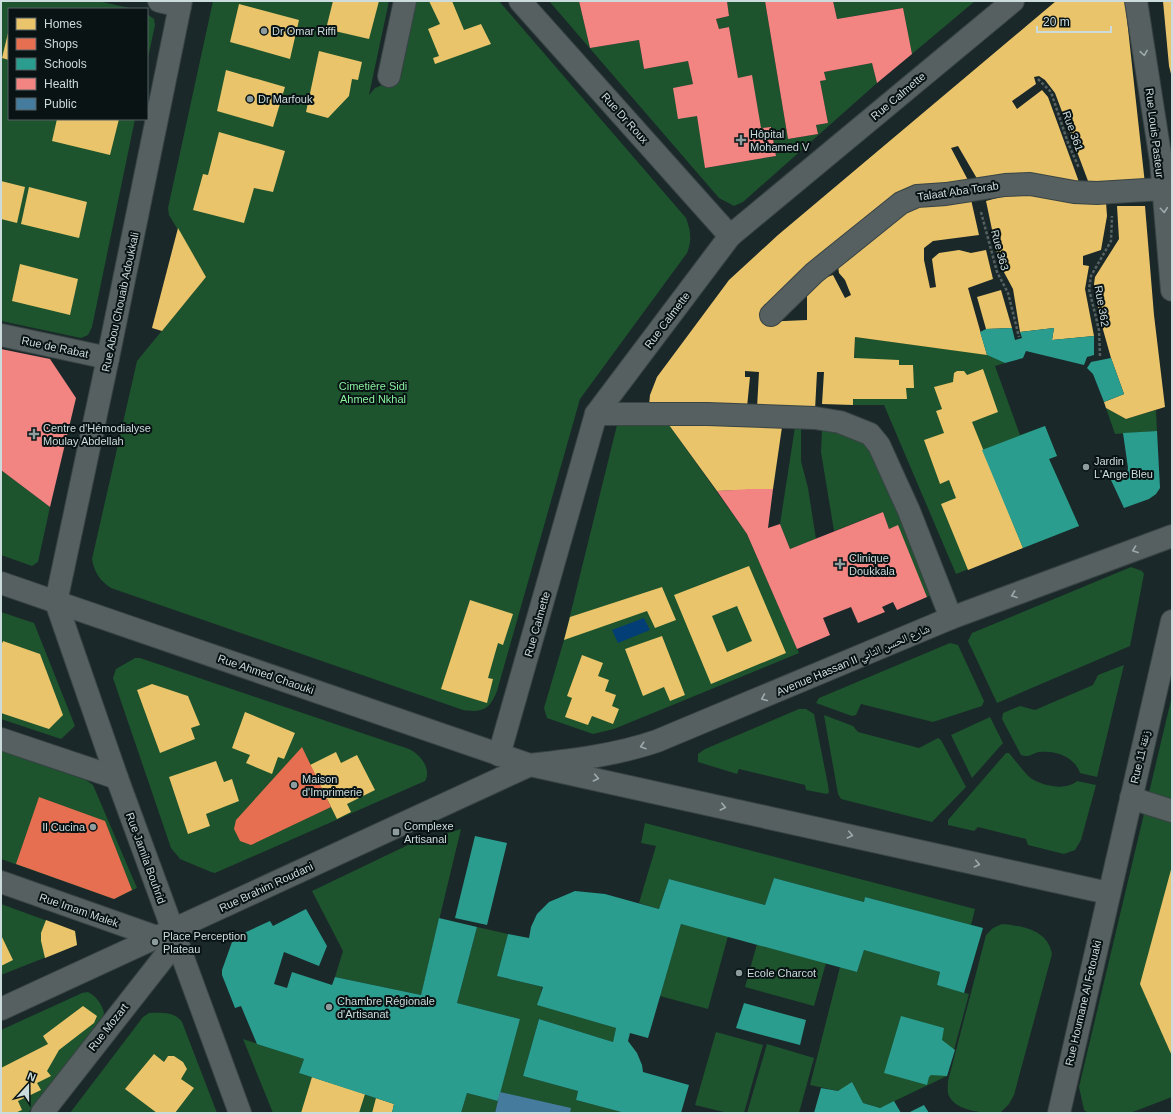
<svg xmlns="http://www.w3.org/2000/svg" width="1173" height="1114" font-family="Helvetica,'Noto Naskh Arabic',sans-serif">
<rect width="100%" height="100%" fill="#1a2829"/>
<!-- green -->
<g fill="#1d532d">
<polygon points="1,1 98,1 134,9 9,9 9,119 135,119 92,327 88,335 81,338 1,321"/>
<path d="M213,1H389L369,95L375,88L401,77L416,1H499L686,218C691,231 692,241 687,253L580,399L497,691C490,709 483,713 463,710L111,588C100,581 94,572 92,559L137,361L206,277L169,215L168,208Z"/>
<polygon points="549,1 579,1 590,48 639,40 644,69 688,61 693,84 674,88 697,116 706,168 776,156 772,127 761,128 738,78 729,27 719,29 716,19 729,16 727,1 765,1 788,139 818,134 816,125 828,123 820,81 826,80 824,72 872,63 877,83 743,202 734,206 719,198"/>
<polygon points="833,1 975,1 912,54 902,8 837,19"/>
<polygon points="147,14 154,19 155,25 147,62"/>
<polygon points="855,337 977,353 987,355 1005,363 995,366 1020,435 1045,426 1057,456 1049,459 1079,526 956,574 884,405 853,405"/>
<polygon points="1106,408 1126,419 1156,410 1157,431 1115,434"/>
<polygon points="617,425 669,425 747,534 799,653 614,729 593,734 547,718 544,708 564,640"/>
<polygon points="795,427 801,427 801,461 808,488 816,539 790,549 780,524"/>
<polygon points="822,428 869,442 932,594 927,597 898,526 889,529 883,512 834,531 821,452"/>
<polygon points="1,470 50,507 38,562 32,566 1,555"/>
<polygon points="1131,567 1142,571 1144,574 1130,646 997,703 968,641 972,633"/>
<polygon points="1,612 34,623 75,726 61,739 1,719"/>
<polygon points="950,643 958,645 984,701 982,706 933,722 861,704 856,715 852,716 816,703 819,698"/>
<path d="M135,658H140L409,749C420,754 432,769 425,781L215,873L211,872L180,859L171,848L113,678L116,669Z"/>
<path d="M1124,665L1097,777L1080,773C1074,756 1055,750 1039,752C1031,754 1029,758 1021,755L1002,719L1003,713L1020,706L1035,710L1093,685L1098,675Z"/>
<polygon points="1172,696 1172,1097 1130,1113 1088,1113 1084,1110 1079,1087"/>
<polygon points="799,709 806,709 814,714 828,785 829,792 827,794 806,790 805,785 739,769 737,774 698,762 698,754 705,749"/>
<polygon points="824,715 853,726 858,732 919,748 938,738 941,740 966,787 932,822 841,799 838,794"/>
<polygon points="990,717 1003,743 972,778 951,735"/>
<polygon points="1,751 86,780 93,785 137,888 114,899 1,859"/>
<path d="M1006,753H1009C1014,759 1026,775 1032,779C1044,786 1066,791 1077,781L1096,785L1081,840L1075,850L1064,854L1028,845L1026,839L978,827L974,831L948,825V820Z"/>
<polygon points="645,823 975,909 971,925 865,897 864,902 774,878 765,905 669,879 659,909 639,903 656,846 641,843"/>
<polygon points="461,829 421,995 335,977 343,951 312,891 408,845"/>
<polygon points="1,904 75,931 77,945 1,975"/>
<polygon points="681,924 728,936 708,1009 660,996"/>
<path d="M1002,924C1023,926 1048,930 1052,954L1014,1095L1009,1104L1001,1112C986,1114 957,1112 949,1096C947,1092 948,1086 948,1081L986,935L993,928Z"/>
<polygon points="477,927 508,934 497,976 542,987 538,1005 616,1028 613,1042 539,1019 523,1076 578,1091 576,1100 625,1113 570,1113 500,1092 520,1019 457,1003"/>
<polygon points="757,944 826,963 814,1006 745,987"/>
<polygon points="864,950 940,972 937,985 969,994 947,1076 880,1108 863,1103 838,1091 810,1085 840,967 857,972"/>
<path d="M88,992C96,996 102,1004 104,1013L103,1016L28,1113H1V1030L82,993Z"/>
<path d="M149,1013C161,1013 174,1011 182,1022L217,1113H70L143,1017Z"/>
<polygon points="716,1032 763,1045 744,1113 728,1113 695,1105"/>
<polygon points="243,1039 304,1059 299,1073 394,1104 392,1113 273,1113"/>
<polygon points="767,1044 814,1058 799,1113 747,1113"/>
<polygon points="467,1093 498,1101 495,1113 461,1113"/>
</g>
<!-- water -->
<polygon fill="#043e77" points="644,618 650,630 618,643 612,630"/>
<!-- homes -->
<g fill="#e9c46a" fill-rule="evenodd">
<polygon points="333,1 379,1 369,39 326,29"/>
<polygon points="429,1 452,1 464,30 481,24 491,44 435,64 433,58 439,56 428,29 440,24"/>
<polygon points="1056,1 1125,1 1145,184 1102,188 1088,181 1055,93 1045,80 1039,76 1034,77 1036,84 1012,101 1017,109 1042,90 1048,97 1079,182 979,182 958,146 951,148 970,184 931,190 787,291 764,305 762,322 807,320 807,292 811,283 833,275 845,298 851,295 845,280 839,273 838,266 913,206 970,195 979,235 933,241 924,248 924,260 930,288 936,287 932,259 939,253 959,250 971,253 986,250 993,279 968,288 987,355 855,337 854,358 899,360 899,365 913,365 914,388 906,388 907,399 853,399 853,405 822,404 824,372 817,372 815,410 757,408 759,372 745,371 745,377 750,377 747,407 649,405 650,395 657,377 729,280 778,235"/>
<polygon points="1163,1 1172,1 1172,78 1169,66"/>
<polygon points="239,4 299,20 290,59 230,42"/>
<polygon points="8,33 9,33 9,60 2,58"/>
<polygon points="319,51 362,62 358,80 352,79 349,96 328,118 306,112"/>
<polygon points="226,70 285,87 273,127 217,111"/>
<polygon points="57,119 119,119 110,155 52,141"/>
<polygon points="219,132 285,151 273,192 254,188 244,223 193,210 203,174 208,175"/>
<polygon points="1,181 25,187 17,223 1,219"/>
<polygon points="29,187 87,202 79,238 21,224"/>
<polygon points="1025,194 1106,202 1107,216 1101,250 1083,256 1083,265 1089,266 1085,289 1094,336 1052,340 1054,328 1020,332 1013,289 999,263 986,201 1008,195"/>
<polygon points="1117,206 1145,206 1154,315 1165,407 1126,419 1106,408 1104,402 1124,394 1111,358 1100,319 1094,284 1095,277 1119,239"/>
<polygon points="178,228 206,277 162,331 152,328"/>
<polygon points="20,264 78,279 70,315 12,301"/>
<polygon points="1001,290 1012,328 986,329 977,297"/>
<polygon points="983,369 998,412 972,422 1023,548 968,570 941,504 956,498 949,480 940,484 924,440 944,433 936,411 942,409 934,387 953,382 954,373 957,371 964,371 967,375"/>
<polygon points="669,425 782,427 773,489 717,491"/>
<path d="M749,566L786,653L711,684L674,595ZM737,606L752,641L727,652L712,616Z"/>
<polygon points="662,587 676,620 655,628 647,611 564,640 570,617"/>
<polygon points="470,600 513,614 503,645 498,643 488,678 493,679 487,703 441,689"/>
<polygon points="662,636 685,695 670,701 664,687 643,696 625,649"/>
<polygon points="3,641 40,654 63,715 49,729 1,713 1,646"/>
<polygon points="582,655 603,663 598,676 609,680 605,691 616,695 612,706 619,709 613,724 592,716 588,725 565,717 572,698 567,696"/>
<polygon points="152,684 188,696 200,725 191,728 195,739 160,753 137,690"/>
<polygon points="245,712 295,733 284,759 278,757 272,774 246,763 250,755 232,748"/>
<polygon points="336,752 341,763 357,755 375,790 347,804 351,812 337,819 310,765"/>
<polygon points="216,761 224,782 232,779 239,801 206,814 210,826 188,834 169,777"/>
<polygon points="1172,866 1172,1056 1140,984"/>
<polygon points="46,920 75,931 77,945 45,958 41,941 41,933"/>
<polygon points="1,935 13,960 1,966"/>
<polygon points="83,1006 97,1016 94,1023 59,1050 47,1071 51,1076 37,1083 41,1090 18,1101 22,1110 15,1113 1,1113 1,1068 48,1044 43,1036"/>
<polygon points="154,1054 164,1062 168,1056 174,1056 183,1062 187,1069 181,1079 194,1088 175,1113 157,1113 125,1089"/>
<polygon points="312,1077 365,1094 359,1113 301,1113"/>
<polygon points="376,1098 394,1104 392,1113 372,1113"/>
</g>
<!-- shops -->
<g fill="#e76f51">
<polygon points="302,747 331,807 251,845 240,841 234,829 236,820"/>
<polygon points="39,797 105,821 132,890 114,899 16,864"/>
</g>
<!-- schools -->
<g fill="#2a9d8f">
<polygon points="1012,328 1015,340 1022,338 1020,332 1054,328 1052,340 1094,336 1094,355 1087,357 1084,365 1026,351 1023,358 1005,363 987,355 980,332 986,329"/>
<polygon points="1111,358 1124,394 1104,402 1093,374 1087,368 1091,362"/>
<polygon points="1045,426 1057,456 1049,459 1079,526 1023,548 982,450"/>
<polygon points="1157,431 1160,488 1156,494 1149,499 1124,508 1111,480 1127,473 1128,468 1123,433"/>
<polygon points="475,836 507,843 487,925 455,918"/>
<polygon points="774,878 864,902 865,897 983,928 964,993 937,985 940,972 864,950 857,972 681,924 648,1038 630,1033 628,1041 637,1053 642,1065 643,1072 689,1085 681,1113 625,1113 576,1100 578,1091 523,1076 539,1019 613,1042 616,1028 537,1005 543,987 497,976 508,934 529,938 531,927 537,914 549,902 575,891 605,894 659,909 669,879 765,905"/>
<polygon points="306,909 327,946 319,966 284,952 274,984 287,988 292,972 332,985 335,977 421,995 439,918 477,927 457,1003 520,1019 498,1101 467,1093 461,1113 392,1113 394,1104 299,1073 304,1059 257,1044 241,1006 235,1008 222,975 222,970 232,942 235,937 270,921 273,926"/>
<polygon points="744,1003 806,1020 800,1045 736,1028"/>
<polygon points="901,1016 944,1028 942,1040 955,1050 947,1076 931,1075 929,1077 927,1085 884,1073"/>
<polygon points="852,1082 863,1103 880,1108 894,1101 901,1113 814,1113 821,1088 838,1091"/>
<polygon points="924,1105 929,1113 908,1113"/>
</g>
<!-- health -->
<g fill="#f28482">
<polygon points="579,1 727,1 729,16 716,19 719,29 729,27 738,78 752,75 761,128 771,127 776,156 705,168 697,116 678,119 673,88 693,84 688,61 644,69 639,40 590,48"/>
<polygon points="765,1 833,1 837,19 903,8 912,54 877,83 872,63 824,72 826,80 820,81 828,123 816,125 818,134 788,139"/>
<polygon points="1,349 50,359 76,398 50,507 1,470"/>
<polygon points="751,489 773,489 768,528 780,524 790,549 883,512 889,529 898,525 927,597 897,610 893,602 882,607 885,612 858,623 851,607 823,618 830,635 797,649 747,534 717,491"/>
</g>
<!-- public -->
<polygon fill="#457b9d" points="500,1092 571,1108 570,1113 495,1113"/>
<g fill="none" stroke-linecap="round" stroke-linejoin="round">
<defs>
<g id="minor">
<polyline points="159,1 180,6"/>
<polyline points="520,1 730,236"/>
<polyline points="1136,1 1161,161 1172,290"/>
<polyline points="389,76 405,1"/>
<polyline points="771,315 814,273 901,203 917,196 946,194 1005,185 1030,184 1074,192 1097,193 1162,189"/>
<polyline points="1,335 108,358"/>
<polyline points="596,414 707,414 815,418 840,422 870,434 879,445 909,511 951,618"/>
<polyline points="1,583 530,765 1108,893"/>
<polyline points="56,602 108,358 181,1"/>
<polyline points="56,602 117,778 240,1113"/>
<polyline points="1,739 117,778"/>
<polyline points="499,755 596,414 730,236 1013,1"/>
<polyline points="1131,798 1172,811"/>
<polyline points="1,882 157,937"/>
<path d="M1,1009L530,765C574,760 616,755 657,741L951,618L1172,536"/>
<polyline points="42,1113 176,942"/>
<polyline points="1059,1113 1172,621"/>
</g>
</defs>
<!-- minor casing -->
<use href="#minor" stroke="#394445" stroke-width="24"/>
<!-- path -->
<g stroke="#566162" stroke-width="2.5" stroke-dasharray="3 2" stroke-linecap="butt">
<polyline points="1038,79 1051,92 1068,143 1079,168"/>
<polyline points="981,212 997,272 1008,293 1019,337"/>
<polyline points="1100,356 1099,330 1089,289 1091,276 1111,241 1112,216"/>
</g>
<!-- minor -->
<use href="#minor" stroke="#566061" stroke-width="22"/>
</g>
<!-- one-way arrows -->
<defs><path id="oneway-chevron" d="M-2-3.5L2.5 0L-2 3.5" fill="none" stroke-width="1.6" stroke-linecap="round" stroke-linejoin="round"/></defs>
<g stroke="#9daaab">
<use href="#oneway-chevron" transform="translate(1144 53) rotate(81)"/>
<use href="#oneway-chevron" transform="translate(1164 210) rotate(85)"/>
<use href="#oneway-chevron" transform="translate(1135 550) rotate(160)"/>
<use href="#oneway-chevron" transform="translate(1014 595) rotate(160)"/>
<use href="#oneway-chevron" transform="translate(764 698) rotate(157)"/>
<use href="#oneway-chevron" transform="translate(643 746) rotate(162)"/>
<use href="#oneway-chevron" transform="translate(596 778) rotate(12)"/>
<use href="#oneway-chevron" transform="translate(723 807) rotate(13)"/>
<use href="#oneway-chevron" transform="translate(850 835) rotate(13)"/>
<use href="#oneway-chevron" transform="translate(977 864) rotate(13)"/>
</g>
<!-- markers -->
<g fill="#8e9c9d" stroke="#091314" stroke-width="1.5">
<circle cx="264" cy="31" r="4"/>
<circle cx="250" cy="99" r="4"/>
<path d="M739 134h4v4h4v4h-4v4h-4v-4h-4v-4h4z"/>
<path d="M32 428h4v4h4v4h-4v4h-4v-4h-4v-4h4z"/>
<circle cx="1086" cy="467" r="4"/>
<path d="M838 558h4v4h4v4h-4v4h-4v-4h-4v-4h4z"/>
<circle cx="294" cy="785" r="4"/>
<circle cx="93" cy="827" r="4"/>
<rect x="392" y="828" width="8" height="8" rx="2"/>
<circle cx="155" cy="942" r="4"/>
<circle cx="739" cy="973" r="4"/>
<circle cx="329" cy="1007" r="4"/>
</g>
<g text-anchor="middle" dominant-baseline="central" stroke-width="4" stroke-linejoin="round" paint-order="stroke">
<!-- poi labels -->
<g font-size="11" fill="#ccdbdc" stroke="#091314" text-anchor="start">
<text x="272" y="31">Dr Omar Riffi</text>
<text x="258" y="99">Dr Marfouk</text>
<text x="750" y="134">Hôpital<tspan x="750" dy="13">Mohamed V</tspan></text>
<text x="43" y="428">Centre d'Hémodialyse<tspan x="43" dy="13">Moulay Abdellah</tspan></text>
<text x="1094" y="461">Jardin<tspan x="1094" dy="13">L'Ange Bleu</tspan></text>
<text x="849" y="558">Clinique<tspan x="849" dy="13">Doukkala</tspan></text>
<text x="302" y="779">Maison<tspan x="302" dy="13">d'Imprimerie</tspan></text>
<text x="404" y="826">Complexe<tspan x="404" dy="13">Artisanal</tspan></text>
<text x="85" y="827" text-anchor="end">Il Cucina</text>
<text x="163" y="936">Place Perception<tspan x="163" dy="13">Plateau</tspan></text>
<text x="747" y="973">Ecole Charcot</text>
<text x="337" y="1001">Chambre Régionale<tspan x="337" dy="13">d'Artisanat</tspan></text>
</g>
<!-- street labels -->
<g font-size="11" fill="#ccdbdc" stroke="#091314">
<text transform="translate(898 96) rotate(-40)">Rue Calmette</text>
<text transform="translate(625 118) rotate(48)">Rue Dr Roux</text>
<text transform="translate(1073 131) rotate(70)">Rue 361</text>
<text transform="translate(1155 133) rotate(83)">Rue Louis Pasteur</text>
<text transform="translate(958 191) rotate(-8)">Talaat Aba Torab</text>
<text transform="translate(1000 250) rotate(75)">Rue 363</text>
<text transform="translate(120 302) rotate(-78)">Rue Abou Chouaib Adoukkali</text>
<text transform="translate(1102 306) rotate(80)">Rue 362</text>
<text transform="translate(667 320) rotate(-53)">Rue Calmette</text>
<text transform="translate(55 347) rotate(12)">Rue de Rabat</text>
<text transform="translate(537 624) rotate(-74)">Rue Calmette</text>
<text transform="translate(853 660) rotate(-23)">Avenue Hassan II شارع الحسن الثاني</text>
<text transform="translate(266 674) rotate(19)">Rue Ahmed Chaouki</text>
<text transform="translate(1140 757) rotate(-77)">Rue 11 زنقة</text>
<text transform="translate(146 858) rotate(70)">Rue Jamila Bouhrid</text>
<text transform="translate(266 887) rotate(-25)">Rue Brahim Roudani</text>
<text transform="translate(79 910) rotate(19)">Rue Imam Malek</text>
<text transform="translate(1083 1003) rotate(-77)">Rue Houmane Al Fetouaki</text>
<text transform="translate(108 1027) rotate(-52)">Rue Mozart</text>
</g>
<!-- park labels -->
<g font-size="11" fill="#89f19e" stroke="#091314">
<text x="373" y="386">Cimetière Sidi<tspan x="373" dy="13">Ahmed Nkhal</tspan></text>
</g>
</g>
<!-- border -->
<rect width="1173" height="1114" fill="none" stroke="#ccdbdc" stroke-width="4"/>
<!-- legend -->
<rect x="8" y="8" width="140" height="112" fill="#091314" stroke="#576364"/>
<rect x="16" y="18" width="20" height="12" fill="#e9c46a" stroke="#576364"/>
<text x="44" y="28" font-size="12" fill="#ccdbdc">Homes</text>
<rect x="16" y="38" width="20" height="12" fill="#e76f51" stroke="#576364"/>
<text x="44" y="48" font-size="12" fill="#ccdbdc">Shops</text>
<rect x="16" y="58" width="20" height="12" fill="#2a9d8f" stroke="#576364"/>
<text x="44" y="68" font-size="12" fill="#ccdbdc">Schools</text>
<rect x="16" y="78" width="20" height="12" fill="#f28482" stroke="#576364"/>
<text x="44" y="88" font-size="12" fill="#ccdbdc">Health</text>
<rect x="16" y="98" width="20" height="12" fill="#457b9d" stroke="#576364"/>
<text x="44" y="108" font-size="12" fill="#ccdbdc">Public</text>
<!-- north arrow -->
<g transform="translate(28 1086) rotate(21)" stroke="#091314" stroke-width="3" paint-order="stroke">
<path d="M0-3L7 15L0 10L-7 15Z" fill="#ccdbdc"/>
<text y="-6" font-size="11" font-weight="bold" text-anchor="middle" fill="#ccdbdc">N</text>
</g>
<!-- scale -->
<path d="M1037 26v6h74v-6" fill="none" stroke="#ccdbdc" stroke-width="2"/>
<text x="1043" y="26" font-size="12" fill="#ccdbdc" stroke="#091314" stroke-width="3" paint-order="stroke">20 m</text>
</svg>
